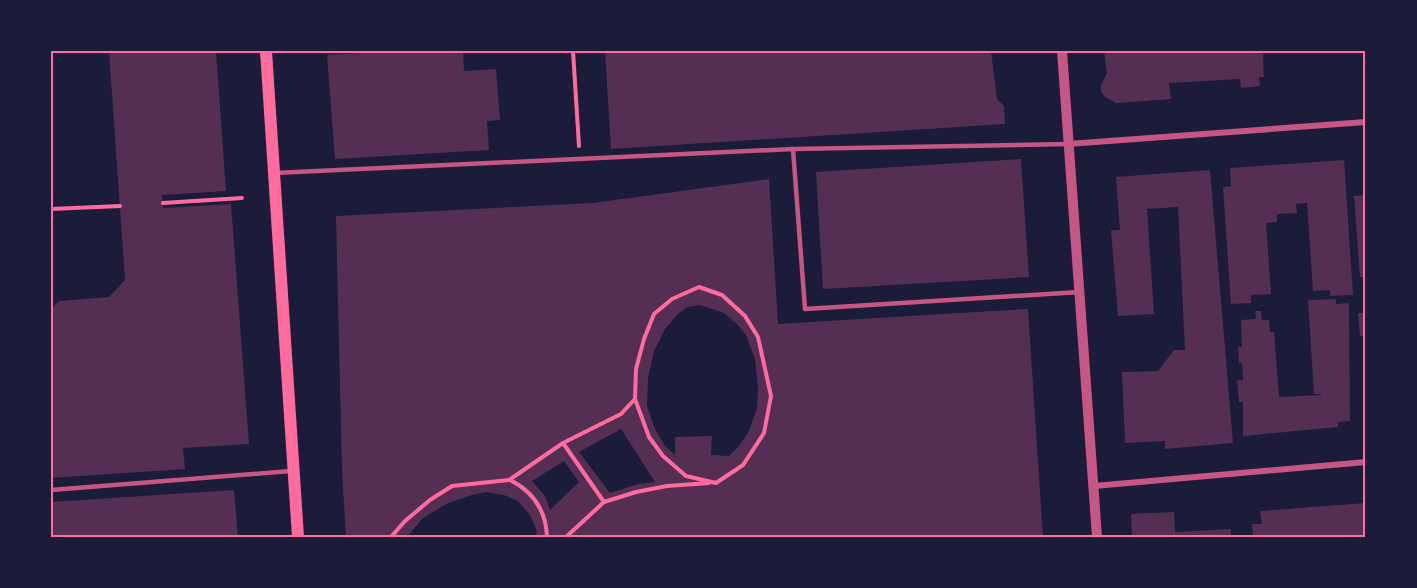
<svg xmlns="http://www.w3.org/2000/svg" width="1417" height="588" font-family="Helvetica,sans-serif">
<rect width="100%" height="100%" fill="#1b1b3a"/>
<!-- building -->
<g fill="#542f53" fill-rule="evenodd">
<polygon points="109,51 216,51 226,191 162,195 163,208 231,204 249,444 183,448 185,469 51,478 51,309 59,301 109,297 125,280"/>
<polygon points="389,51 463,51 464,71 496,69 500,120 487,121 489,150 335,159 327,55"/>
<polygon points="605,51 991,51 997,99 1004,106 1005,124 611,149"/>
<polygon points="1104,51 1256,51 1263,54 1264,77 1259,77 1260,86 1241,88 1240,79 1169,83 1171,99 1116,103 1104,96 1101,91 1101,85 1107,73"/>
<polygon points="1021,159 1029,277 823,289 816,172"/>
<polygon points="1344,160 1353,295 1330,296 1330,290 1313,291 1307,203 1296,204 1297,213 1277,214 1277,222 1266,223 1271,294 1251,295 1251,303 1231,304 1223,187 1231,186 1230,168"/>
<polygon points="1210,170 1233,443 1165,449 1165,441 1125,443 1122,372 1158,371 1174,350 1185,350 1178,207 1147,209 1154,314 1118,316 1111,230 1120,230 1116,177"/>
<path d="M769,179L778,324L1028,309L1043,537H535L537,531L530,515L518,501L504,495L486,492L472,495L448,503L423,518L407,537H346L342,471L336,216L593,203ZM700,305L724,313L736,323L746,335L755,359L758,388L757,408L749,431L739,446L729,456L711,455L712,436L675,437V455L665,446L655,429L647,406L648,378L654,351L665,329L677,315L687,307ZM621,429L655,482L638,484L610,493L579,452ZM564,461L579,482L550,510L545,496L532,481Z"/>
<polygon points="1366,195 1366,277 1360,277 1354,196"/>
<polygon points="1336,299 1336,304 1349,303 1350,421 1338,422 1338,427 1243,436 1243,402 1239,402 1237,380 1243,380 1242,363 1239,363 1238,347 1242,347 1241,320 1256,319 1255,311 1261,311 1262,320 1269,320 1270,332 1274,332 1279,397 1321,395 1321,394 1314,394 1308,300"/>
<polygon points="1363,305 1366,305 1366,336 1360,336 1358,313 1363,313"/>
<polygon points="234,490 238,537 51,537 51,502"/>
<polygon points="1366,503 1366,537 1253,537 1252,524 1262,524 1260,511"/>
<polygon points="1174,512 1175,532 1231,529 1231,537 1132,537 1131,514"/>
</g>
<g fill="none" stroke-linecap="round" stroke-linejoin="round">
<!-- path -->
<g stroke="#ff6b9d" stroke-width="4">
<polyline points="573,51 579,146"/>
<polyline points="163,203 242,198"/>
<polyline points="51,209 120,206"/>
<polygon points="699,287 722,295 745,316 758,337 771,396 764,433 743,465 716,483 686,476 663,456 649,437 635,399 636,369 644,339 654,314 672,299"/>
<polyline points="563,443 604,502"/>
<path d="M510,480C534,492 546,511 547,537"/>
<polyline points="391,537 405,521 430,500 452,486 509,480 563,443 621,414 635,399"/>
<polyline points="566,537 604,502 636,492 667,486 709,483"/>
</g>
<!-- service -->
<g stroke="#c65784" stroke-width="4.5">
<polyline points="793,149 805,309 1080,292"/>
<polyline points="274,173 793,149 1068,144"/>
<polyline points="51,490 291,471"/>
</g>
<!-- minor -->
<g stroke="#c65784" stroke-width="6">
<polyline points="1068,144 1366,122"/>
<polyline points="1094,486 1366,462"/>
</g>
<!-- tertiary -->
<polyline stroke="#c65784" stroke-width="10" points="1062,51 1097,537"/>
<!-- secondary -->
<polyline stroke="#ff6b9d" stroke-width="12" points="266,51 298,537"/>
</g>
<!-- border -->
<rect width="1417" height="588" fill="none" stroke="#1b1b3a" stroke-width="105"/>
<rect x="52" y="52" width="1312" height="484" fill="none" stroke="#ff6b9d" stroke-width="2"/>
</svg>
